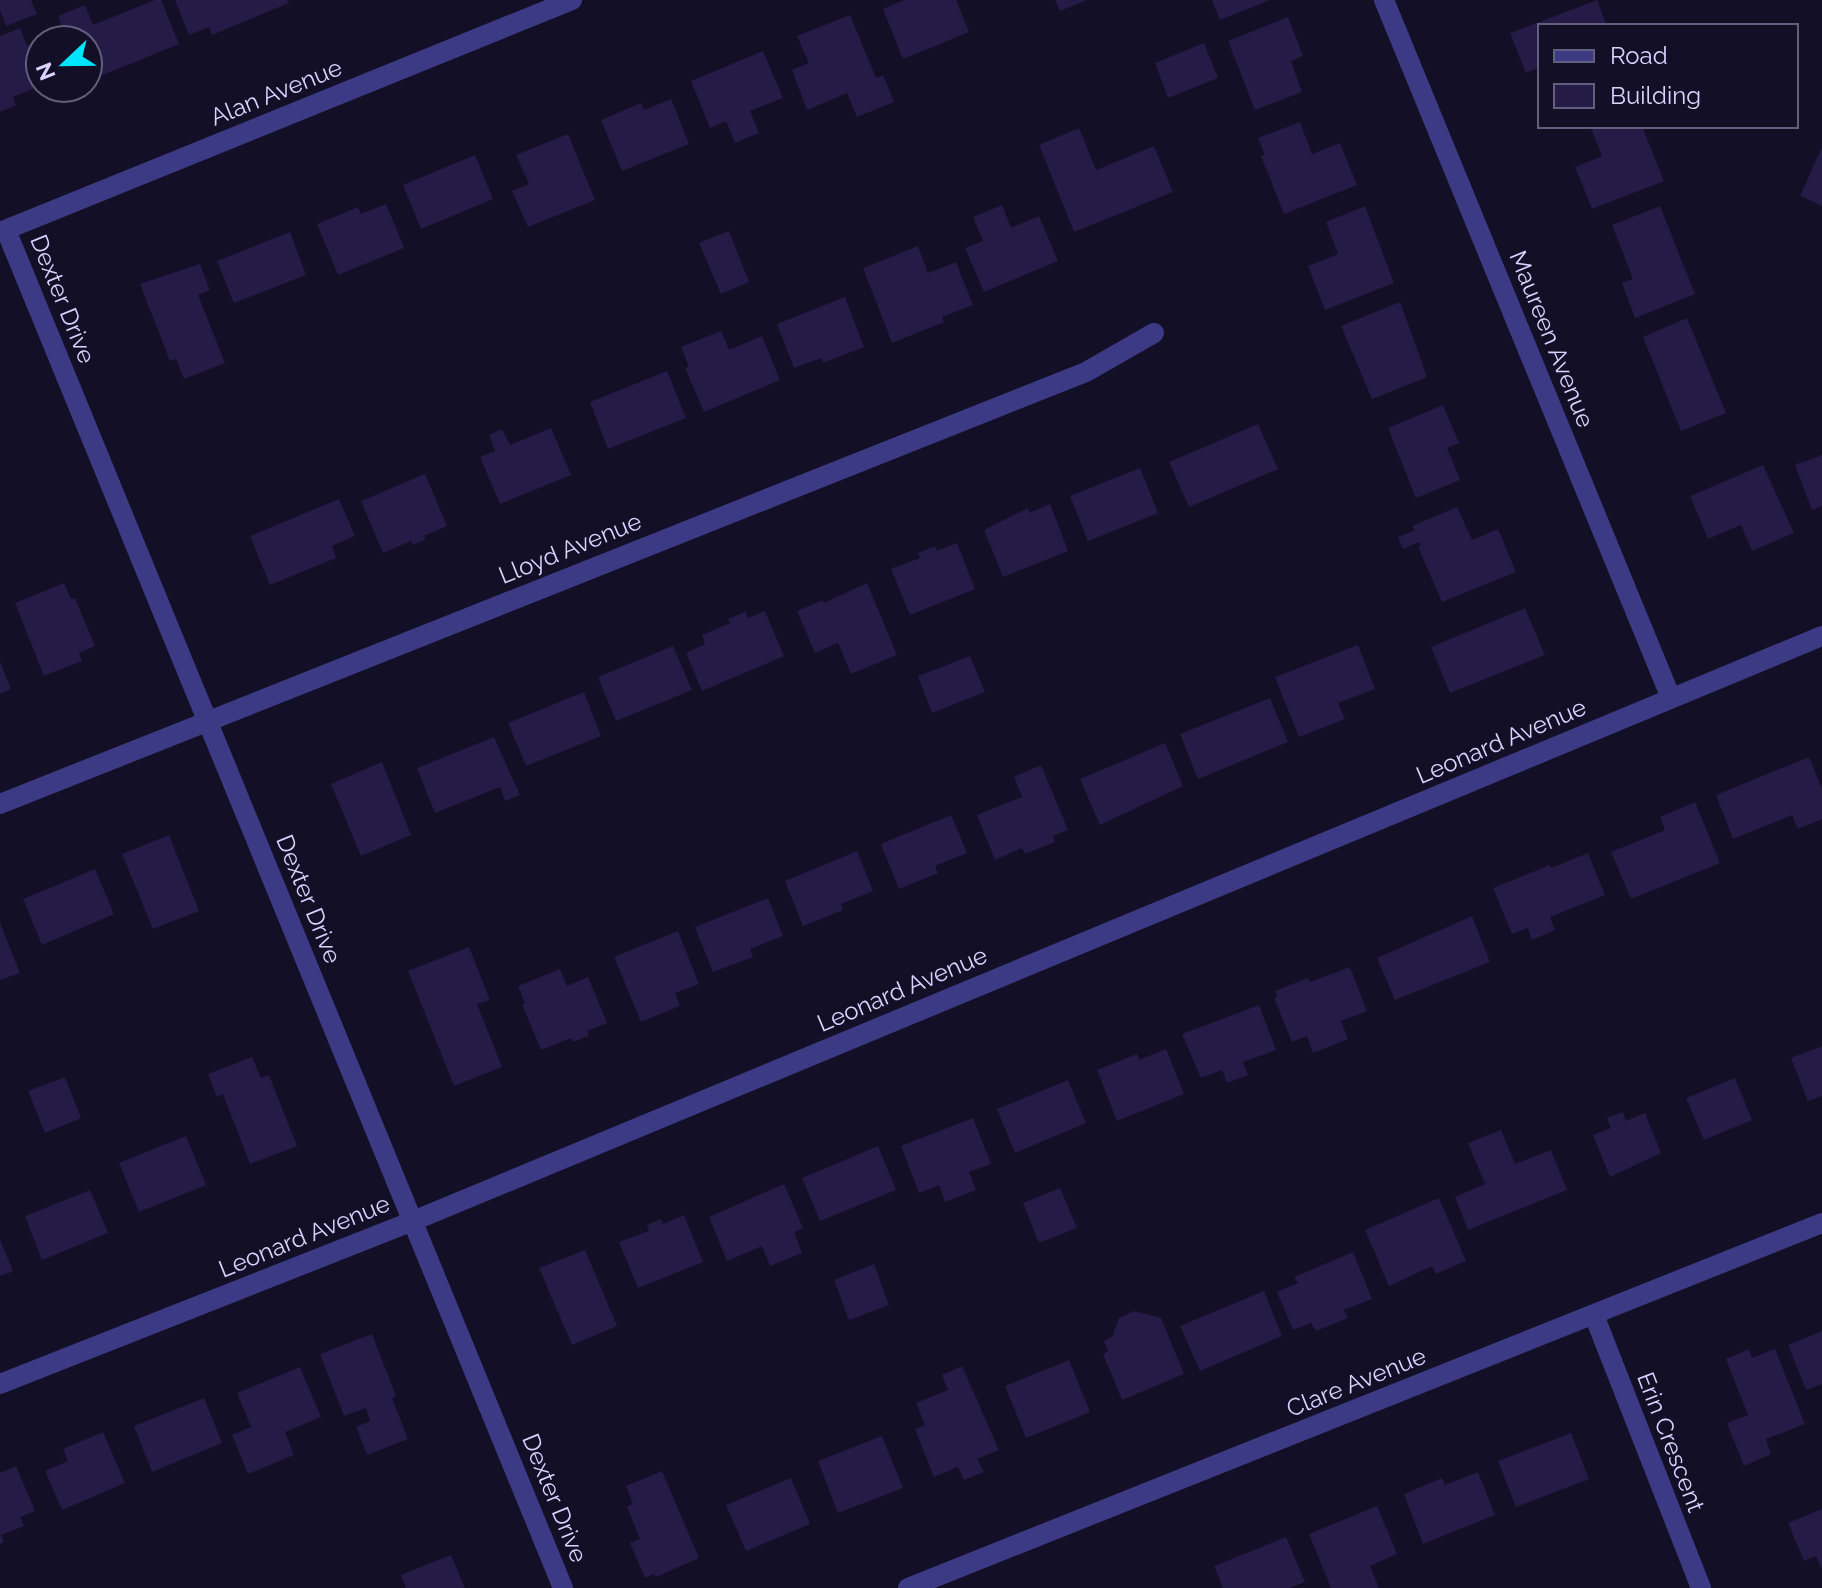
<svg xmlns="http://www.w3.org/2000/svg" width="1822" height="1588" font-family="Raleway,sans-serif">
<rect width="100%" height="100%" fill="#130f26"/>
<!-- building -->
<g fill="#241b47">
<polygon points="0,0 31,0 37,14 6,26 0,10"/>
<polygon points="155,0 161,0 179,44 88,81 88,40 67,40 58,16 85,5 93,25"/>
<polygon points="175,0 287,0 289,3 212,35 209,27 189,35"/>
<polygon points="904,0 956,0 969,32 903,59 883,9"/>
<polygon points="1055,0 1087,0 1060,11"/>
<polygon points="1212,0 1270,0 1220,20"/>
<polygon points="1597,0 1607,26 1540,26 1540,67 1526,73 1510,33"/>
<polygon points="850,15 876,78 883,75 894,102 857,117 847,93 807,110 792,70 809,63 797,36"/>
<polygon points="1288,17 1303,56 1291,61 1302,92 1255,110 1228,41"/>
<polygon points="20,28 27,46 30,44 40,71 40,86 13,97 16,105 0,112 0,36"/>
<polygon points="1204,43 1218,78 1168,98 1155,63"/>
<polygon points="763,51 783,98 750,111 759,133 735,143 726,121 710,128 691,81"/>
<polygon points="671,99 689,144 622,171 601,120 641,103 644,110"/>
<polygon points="1300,122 1312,154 1340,143 1357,185 1284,214 1261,156 1265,155 1258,138"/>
<polygon points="1590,126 1642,126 1664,181 1592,209 1575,167 1602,156"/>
<polygon points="1079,128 1096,170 1154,146 1173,192 1074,232 1039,145"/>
<polygon points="568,134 595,200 528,227 512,191 529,184 516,155"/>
<polygon points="1822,147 1822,206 1800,196"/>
<polygon points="475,155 493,199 421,229 403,185"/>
<polygon points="386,204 404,248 338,275 317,224 358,207 361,214"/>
<polygon points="1002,205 1011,228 1039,216 1058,261 984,292 965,248 983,241 973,217"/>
<polygon points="1365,206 1394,283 1325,310 1308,266 1338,254 1326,222"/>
<polygon points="1660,206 1695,294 1635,318 1622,283 1633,279 1612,225"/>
<polygon points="729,231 749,282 721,294 699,243"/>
<polygon points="290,232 306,275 234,303 217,261"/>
<polygon points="918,246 928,273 956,262 973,305 942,317 944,322 892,343 863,268"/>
<polygon points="200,264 210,290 198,295 225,363 184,379 176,359 170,361 140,284"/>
<polygon points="845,297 864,347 823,363 821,358 794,368 777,324"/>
<polygon points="1400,302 1427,377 1372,399 1341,326"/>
<polygon points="1687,318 1726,413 1681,431 1643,337"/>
<polygon points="721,331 729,350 762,336 780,380 704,412 685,368 689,367 681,347"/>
<polygon points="667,371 686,418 608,449 590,402"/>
<polygon points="1443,405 1459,443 1447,448 1460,480 1416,498 1388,428"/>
<polygon points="1258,424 1278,469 1189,507 1169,462"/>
<polygon points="551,428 571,475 500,504 480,457 495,451 489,435 502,429 510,445"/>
<polygon points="1822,455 1822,506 1812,510 1795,465"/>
<polygon points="1763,465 1794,533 1752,551 1741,525 1708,539 1690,496"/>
<polygon points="1140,468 1158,513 1088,541 1070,496"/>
<polygon points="425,474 447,526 424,536 426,539 413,545 411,541 383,553 361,501"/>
<polygon points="339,499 355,536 332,546 336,558 270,585 250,536"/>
<polygon points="1050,504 1068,551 1003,577 984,530 1028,508 1029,513"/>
<polygon points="1457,507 1472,540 1498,529 1516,572 1442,602 1418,547 1421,545 1419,542 1403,549 1398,537 1415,530 1412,526"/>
<polygon points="957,543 975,589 910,615 891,569 920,558 918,553 935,546 937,551"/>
<polygon points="64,583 71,599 75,598 95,646 79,653 82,661 44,676 15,603"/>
<polygon points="867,583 897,655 851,674 838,643 815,653 797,611 823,600 824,603"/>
<polygon points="1525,608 1545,655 1450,693 1431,647"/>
<polygon points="765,611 784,656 702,691 686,653 705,644 702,635 730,623 728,619 745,612 748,618"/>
<polygon points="1358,645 1375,689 1338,703 1345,719 1299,737 1275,677"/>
<polygon points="673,646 692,690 616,721 598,677"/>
<polygon points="970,656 985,692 932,713 918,676"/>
<polygon points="0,662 11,689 0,694"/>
<polygon points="584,692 601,736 526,766 508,723"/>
<polygon points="1270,698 1288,742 1198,779 1180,734"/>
<polygon points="494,737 520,795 505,801 500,787 435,813 417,768"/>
<polygon points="1165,743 1183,786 1100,825 1080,779"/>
<polygon points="1809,757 1822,789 1822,819 1798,829 1792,815 1733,839 1716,795"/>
<polygon points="382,762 411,835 361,856 331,784"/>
<polygon points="1041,765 1068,830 1053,836 1055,842 1025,854 1022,848 995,860 977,815 1022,797 1014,777"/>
<polygon points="1695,802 1720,863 1631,899 1611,852 1665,830 1660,817"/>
<polygon points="951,815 967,853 935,866 938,873 899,889 881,844"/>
<polygon points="169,835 199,911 153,929 122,854"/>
<polygon points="857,851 873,891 841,904 843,910 803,926 785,881"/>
<polygon points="1588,853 1605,895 1550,917 1555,930 1532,940 1528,928 1512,934 1493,888 1550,865 1551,868"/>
<polygon points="95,869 114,914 42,945 23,899"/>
<polygon points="768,898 783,936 750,949 753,957 713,972 695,927"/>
<polygon points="1472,916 1490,962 1395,1000 1377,958"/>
<polygon points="0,923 20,973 0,980"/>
<polygon points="678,931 699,984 675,993 680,1006 641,1022 614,957"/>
<polygon points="469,947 490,1000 477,1004 502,1067 454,1086 408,971"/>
<polygon points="1350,967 1367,1011 1341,1021 1348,1039 1313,1053 1307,1036 1292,1042 1274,998 1277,997 1275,991 1308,978 1310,982"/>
<polygon points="560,969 567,986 588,977 607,1023 587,1031 589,1036 573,1042 571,1038 541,1050 522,1004 525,1003 518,986"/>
<polygon points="1259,1005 1276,1050 1243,1062 1248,1075 1227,1083 1222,1070 1201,1078 1182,1034"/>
<polygon points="1822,1046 1822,1096 1808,1101 1791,1058"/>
<polygon points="1166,1049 1184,1094 1117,1121 1097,1070 1137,1054 1139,1060"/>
<polygon points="252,1057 261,1078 269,1075 297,1146 250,1164 223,1094 217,1097 208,1074"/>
<polygon points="65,1077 81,1118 45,1133 28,1091"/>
<polygon points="1735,1078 1752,1120 1704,1140 1686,1098"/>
<polygon points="1068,1080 1086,1123 1015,1153 997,1109"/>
<polygon points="1623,1112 1626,1121 1645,1113 1661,1153 1610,1177 1593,1135 1611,1128 1607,1118"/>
<polygon points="973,1118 991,1164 969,1172 976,1190 945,1202 939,1185 919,1193 901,1146"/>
<polygon points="1501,1130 1515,1164 1551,1150 1567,1190 1468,1230 1455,1197 1485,1184 1468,1143"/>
<polygon points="186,1136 206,1185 139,1212 119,1163"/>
<polygon points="878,1146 896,1190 820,1221 802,1178"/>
<polygon points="784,1184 803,1228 794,1232 802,1253 770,1266 762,1246 727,1261 709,1217"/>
<polygon points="1060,1188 1077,1228 1039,1243 1023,1203"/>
<polygon points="90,1190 108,1233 42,1260 25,1216"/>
<polygon points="1439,1198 1466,1261 1436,1274 1432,1266 1389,1286 1365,1230"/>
<polygon points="684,1215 703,1262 638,1288 619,1242 649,1231 647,1225 661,1219 663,1224"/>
<polygon points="0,1240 13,1271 0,1276"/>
<polygon points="585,1250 617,1326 572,1345 539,1268"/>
<polygon points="1353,1252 1372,1299 1344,1310 1348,1318 1316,1331 1311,1323 1293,1330 1277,1292 1298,1283 1294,1277"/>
<polygon points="874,1264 889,1305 849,1320 834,1280"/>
<polygon points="1264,1291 1282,1336 1200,1371 1180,1326"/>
<polygon points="1134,1311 1161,1318 1184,1374 1122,1400 1103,1354 1108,1351 1104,1341 1112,1337 1119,1318"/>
<polygon points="1822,1331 1822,1384 1806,1390 1788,1345"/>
<polygon points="372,1334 396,1396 392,1398 408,1439 367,1455 356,1427 370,1421 366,1408 344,1416 320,1354"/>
<polygon points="1749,1349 1752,1358 1775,1349 1805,1424 1766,1439 1771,1454 1744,1466 1727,1423 1748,1415 1726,1359"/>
<polygon points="1069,1360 1090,1412 1026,1438 1005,1386"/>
<polygon points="962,1366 999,1450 977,1459 984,1472 964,1480 958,1467 934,1477 915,1429 925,1425 916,1403 948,1390 942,1375"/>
<polygon points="300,1367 321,1417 285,1432 294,1455 248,1474 232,1435 251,1427 237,1393"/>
<polygon points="204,1398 222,1443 152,1472 134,1426"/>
<polygon points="103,1432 125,1483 62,1510 45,1471 68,1461 63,1449"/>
<polygon points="1571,1433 1589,1479 1516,1507 1498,1461"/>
<polygon points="882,1436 903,1488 838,1513 818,1461"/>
<polygon points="16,1466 35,1511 20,1517 24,1526 1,1535 4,1542 0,1544 0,1473"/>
<polygon points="662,1471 699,1558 656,1577 654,1574 645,1578 630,1543 640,1539 627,1507 633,1504 626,1486"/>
<polygon points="1478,1472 1495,1515 1423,1544 1404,1494 1442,1478 1445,1485"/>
<polygon points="791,1478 810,1524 746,1551 726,1505"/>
<polygon points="1377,1506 1397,1554 1370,1566 1379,1588 1331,1588 1309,1534"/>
<polygon points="1822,1509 1822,1569 1816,1556 1804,1561 1788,1523"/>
<polygon points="1286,1537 1305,1582 1289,1588 1223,1588 1214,1566"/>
<polygon points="451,1555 465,1588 406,1588 401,1575"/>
</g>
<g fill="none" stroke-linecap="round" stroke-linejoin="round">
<!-- minor -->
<g stroke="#3d3a85" stroke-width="20">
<polyline points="1384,0 1671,698"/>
<polyline points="6,230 563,1588"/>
<polyline points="0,232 572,0"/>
<polyline points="0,804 1086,372 1154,333"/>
<polyline points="1594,1315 1701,1588"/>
<polyline points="0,1384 413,1221 1822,636"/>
<polyline points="908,1588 1822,1223"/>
</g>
</g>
<g text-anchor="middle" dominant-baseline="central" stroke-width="6" stroke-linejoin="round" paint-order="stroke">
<!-- street labels -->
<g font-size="24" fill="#d9d4ff" stroke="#130f26">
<text transform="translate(276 92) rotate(-22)">Alan Avenue</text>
<text transform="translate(63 299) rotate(68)">Dexter Drive</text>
<text transform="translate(1552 339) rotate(68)">Maureen Avenue</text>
<text transform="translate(570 548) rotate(-22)">Lloyd Avenue</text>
<text transform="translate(1501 741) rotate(-23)">Leonard Avenue</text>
<text transform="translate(309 899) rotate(68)">Dexter Drive</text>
<text transform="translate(902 989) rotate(-23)">Leonard Avenue</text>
<text transform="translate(304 1236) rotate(-22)">Leonard Avenue</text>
<text transform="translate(1356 1382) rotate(-22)">Clare Avenue</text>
<text transform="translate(1671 1442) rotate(69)">Erin Crescent</text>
<text transform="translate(555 1498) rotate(68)">Dexter Drive</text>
</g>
</g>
<!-- legend -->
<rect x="1538" y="24" width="260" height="104" fill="#130f26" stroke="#625e7d" stroke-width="2"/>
<rect x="1554" y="50" width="40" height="12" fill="#3d3a85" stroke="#625e7d" stroke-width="2"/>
<text x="1610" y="64" font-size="24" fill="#d9d4ff">Road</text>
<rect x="1554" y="84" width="40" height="24" fill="#241b47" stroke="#625e7d" stroke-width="2"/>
<text x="1610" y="104" font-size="24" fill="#d9d4ff">Building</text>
<!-- north arrow -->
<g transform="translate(64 64) rotate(248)"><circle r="38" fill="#130f26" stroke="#625e7d" stroke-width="2"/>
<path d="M0-6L14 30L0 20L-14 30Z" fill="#00e5ff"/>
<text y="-12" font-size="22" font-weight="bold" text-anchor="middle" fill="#d9d4ff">N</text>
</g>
</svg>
